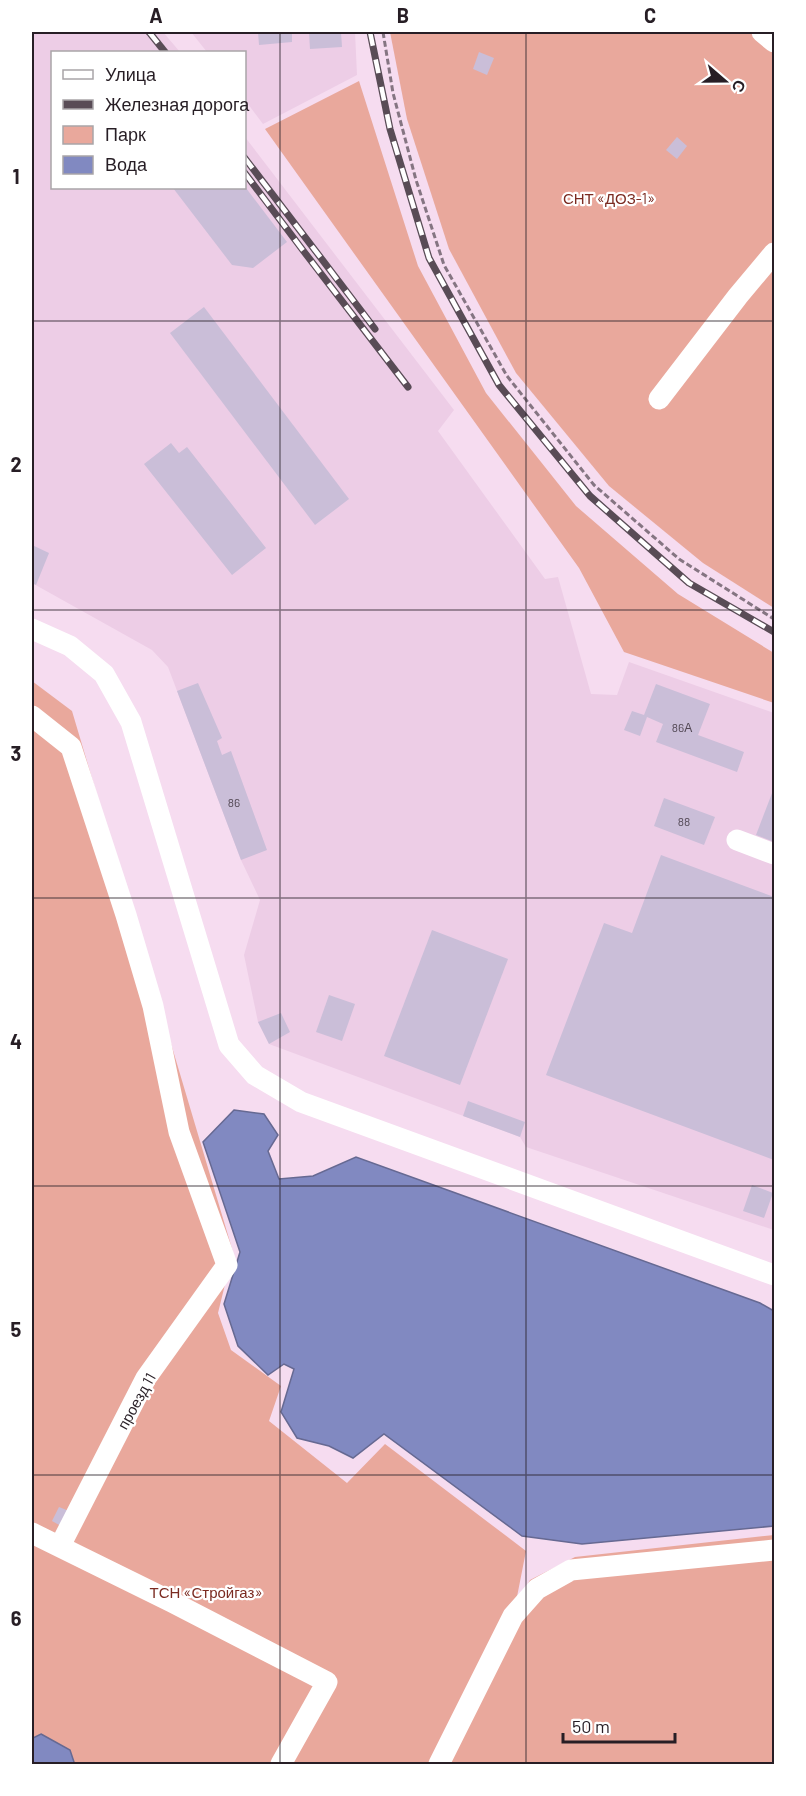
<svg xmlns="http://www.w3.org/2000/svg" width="806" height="1796" font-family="Barlow,sans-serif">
<rect width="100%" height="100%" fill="#f6dcf0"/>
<!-- built -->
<g fill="#edcde6">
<polygon points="32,32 163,32 180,52 52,52 52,188 244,188 245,137 454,410 438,431 545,579 558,577 591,694 617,695 629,662 774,713 774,1230 526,1147 520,1137 269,1044 258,1022 244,955 260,900 241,860 168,667 152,650 32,583"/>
<polygon points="191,32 355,32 357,75 263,124 245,100 244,52 207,52"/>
</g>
<!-- green -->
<g fill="#e9a89c">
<polygon points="390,32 774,32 774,608 703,563 609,486 516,373 449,249 407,119"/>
<polygon points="359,81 418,266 486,393 576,506 678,594 774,653 774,703 624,652 579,568 265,129"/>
<polygon points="32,681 72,711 233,1252 218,1313 231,1350 281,1386 269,1421 347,1483 385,1444 526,1551 514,1612 530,1580 575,1557 774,1535 774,1764 32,1764"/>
</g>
<!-- water -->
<g fill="#8189c1" stroke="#666992" stroke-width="1.5">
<polygon points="234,1110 264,1114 278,1135 268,1151 279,1179 313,1176 356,1157 760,1303 774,1311 774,1526 582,1544 522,1536 384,1434 353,1458 329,1446 297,1438 281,1412 294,1369 284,1364 268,1375 238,1346 224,1304 240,1252 203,1142"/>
<polygon points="41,1734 70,1750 74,1762 72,1764 32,1764 33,1738"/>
</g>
<!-- building -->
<g fill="#cabed8">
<polygon points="258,32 292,32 292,42 259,45"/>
<polygon points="309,32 341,32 342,47 310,49"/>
<polygon points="479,52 494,58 487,75 473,69"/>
<polygon points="677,137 687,146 677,159 666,150"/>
<polygon points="173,188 246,188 287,242 253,268 232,265"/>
<polygon points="204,307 349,499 315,525 170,333"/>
<polygon points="171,443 179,453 187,447 266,548 232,575 144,464"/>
<polygon points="32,545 49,553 36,585 32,583"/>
<polygon points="198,683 222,738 217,741 222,755 231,751 267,850 241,860 177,691"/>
<polygon points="656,684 710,704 698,735 744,752 737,772 656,742 663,724 647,717 640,736 624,730 632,711 644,715"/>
<polygon points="774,788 774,842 756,835"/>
<polygon points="664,798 715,817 704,845 654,826"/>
<polygon points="661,855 774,897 774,1160 546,1075 604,923 632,933"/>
<polygon points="432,930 508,959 460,1085 384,1056"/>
<polygon points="329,995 355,1004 342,1041 316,1032"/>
<polygon points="281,1013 290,1032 269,1044 258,1022"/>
<polygon points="468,1101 525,1122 520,1137 463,1116"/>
<polygon points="752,1185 773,1193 764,1218 743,1211"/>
<polygon points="59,1507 69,1511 61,1526 52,1521"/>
</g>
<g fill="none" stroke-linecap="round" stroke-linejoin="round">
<!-- path -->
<polyline stroke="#857582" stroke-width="3" stroke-dasharray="6 3" stroke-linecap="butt" points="383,32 393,93 416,180 444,265 507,376 594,485 679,559 774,619"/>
<!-- minor -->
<g stroke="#fff" stroke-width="21">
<polyline points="762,32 774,42"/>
<polyline points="659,399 738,296 774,253"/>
<polyline points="32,629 70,646 104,674 131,722 229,1045 255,1075 301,1102 774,1275"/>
<polyline points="32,716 71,747 126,915 153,1006 179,1132 227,1265 146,1378 60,1546"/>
<polyline points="737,840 774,854"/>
<polyline points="32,1533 172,1602 327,1682 281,1764"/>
<polyline points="439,1764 513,1616 537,1589 571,1570 774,1550"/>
</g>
<defs>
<g id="rail">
<polyline points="149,32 165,52"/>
<polyline points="370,32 390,129 429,258 499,385 590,496 689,583 774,632"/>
<polyline points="244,157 375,329"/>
<polyline points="244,172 305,253 408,387"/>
</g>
</defs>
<!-- rail casing -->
<use href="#rail" stroke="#594c56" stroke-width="7"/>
<!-- rail -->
<use href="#rail" stroke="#fff" stroke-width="4.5" stroke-dasharray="14" stroke-linecap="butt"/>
</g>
<!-- grid -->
<path fill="none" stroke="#271e25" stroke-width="1.5" stroke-opacity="0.55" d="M280,32V1764M526,32V1764M32,321H774M32,610H774M32,898H774M32,1186H774M32,1475H774"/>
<g text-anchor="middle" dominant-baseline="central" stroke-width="4.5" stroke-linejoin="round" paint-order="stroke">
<!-- number labels -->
<g font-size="12" fill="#504652">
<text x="682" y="727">86А</text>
<text x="234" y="802">86</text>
<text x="684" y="821">88</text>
</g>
<!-- park labels -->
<g font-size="15" fill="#7b2b21" stroke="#fff">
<text x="609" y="198">СНТ «ДОЗ-1»</text>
<text x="206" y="1592">ТСН «Стройгаз»</text>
</g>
<!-- street labels -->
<g font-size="15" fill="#271e25" stroke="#fff">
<text transform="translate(136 1401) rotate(-61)">проезд 11</text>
</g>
</g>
<!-- border -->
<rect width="806" height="1796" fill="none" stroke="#ffffff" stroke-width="66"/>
<!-- legend -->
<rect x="51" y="51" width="195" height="138" fill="#ffffff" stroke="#a9a5a8" stroke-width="1.5"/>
<rect x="63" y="70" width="30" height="9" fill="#ffffff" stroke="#a9a5a8" stroke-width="1.5"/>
<text x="105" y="81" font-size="18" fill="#271e25">Улица</text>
<rect x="63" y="100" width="30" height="9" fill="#594c56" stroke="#a9a5a8" stroke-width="1.5"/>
<text x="105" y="111" font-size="18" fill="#271e25">Железная дорога</text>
<rect x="63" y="126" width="30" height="18" fill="#e9a89c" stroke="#a9a5a8" stroke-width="1.5"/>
<text x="105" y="141" font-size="18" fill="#271e25">Парк</text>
<rect x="63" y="156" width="30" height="18" fill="#8189c1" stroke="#a9a5a8" stroke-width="1.5"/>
<text x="105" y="171" font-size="18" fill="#271e25">Вода</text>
<!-- north arrow -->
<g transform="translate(725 81) rotate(110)" stroke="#ffffff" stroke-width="4.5" paint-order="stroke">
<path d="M0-4.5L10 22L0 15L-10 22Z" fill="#271e25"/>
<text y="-9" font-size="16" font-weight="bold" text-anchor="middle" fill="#271e25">С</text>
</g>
<!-- scale -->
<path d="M563 1733v9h112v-9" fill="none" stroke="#271e25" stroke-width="3"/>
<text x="572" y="1733" font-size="18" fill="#271e25" stroke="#ffffff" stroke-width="4.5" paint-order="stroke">50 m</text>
<rect x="33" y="33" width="740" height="1730" fill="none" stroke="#271e25" stroke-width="2"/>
<g font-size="20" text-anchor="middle" font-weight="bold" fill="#271e25">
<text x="156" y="23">A</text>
<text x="403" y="23">B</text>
<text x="650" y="23">C</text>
<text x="16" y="184">1</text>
<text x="16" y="472">2</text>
<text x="16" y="761">3</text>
<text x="16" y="1049">4</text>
<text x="16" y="1337">5</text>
<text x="16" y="1626">6</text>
</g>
</svg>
